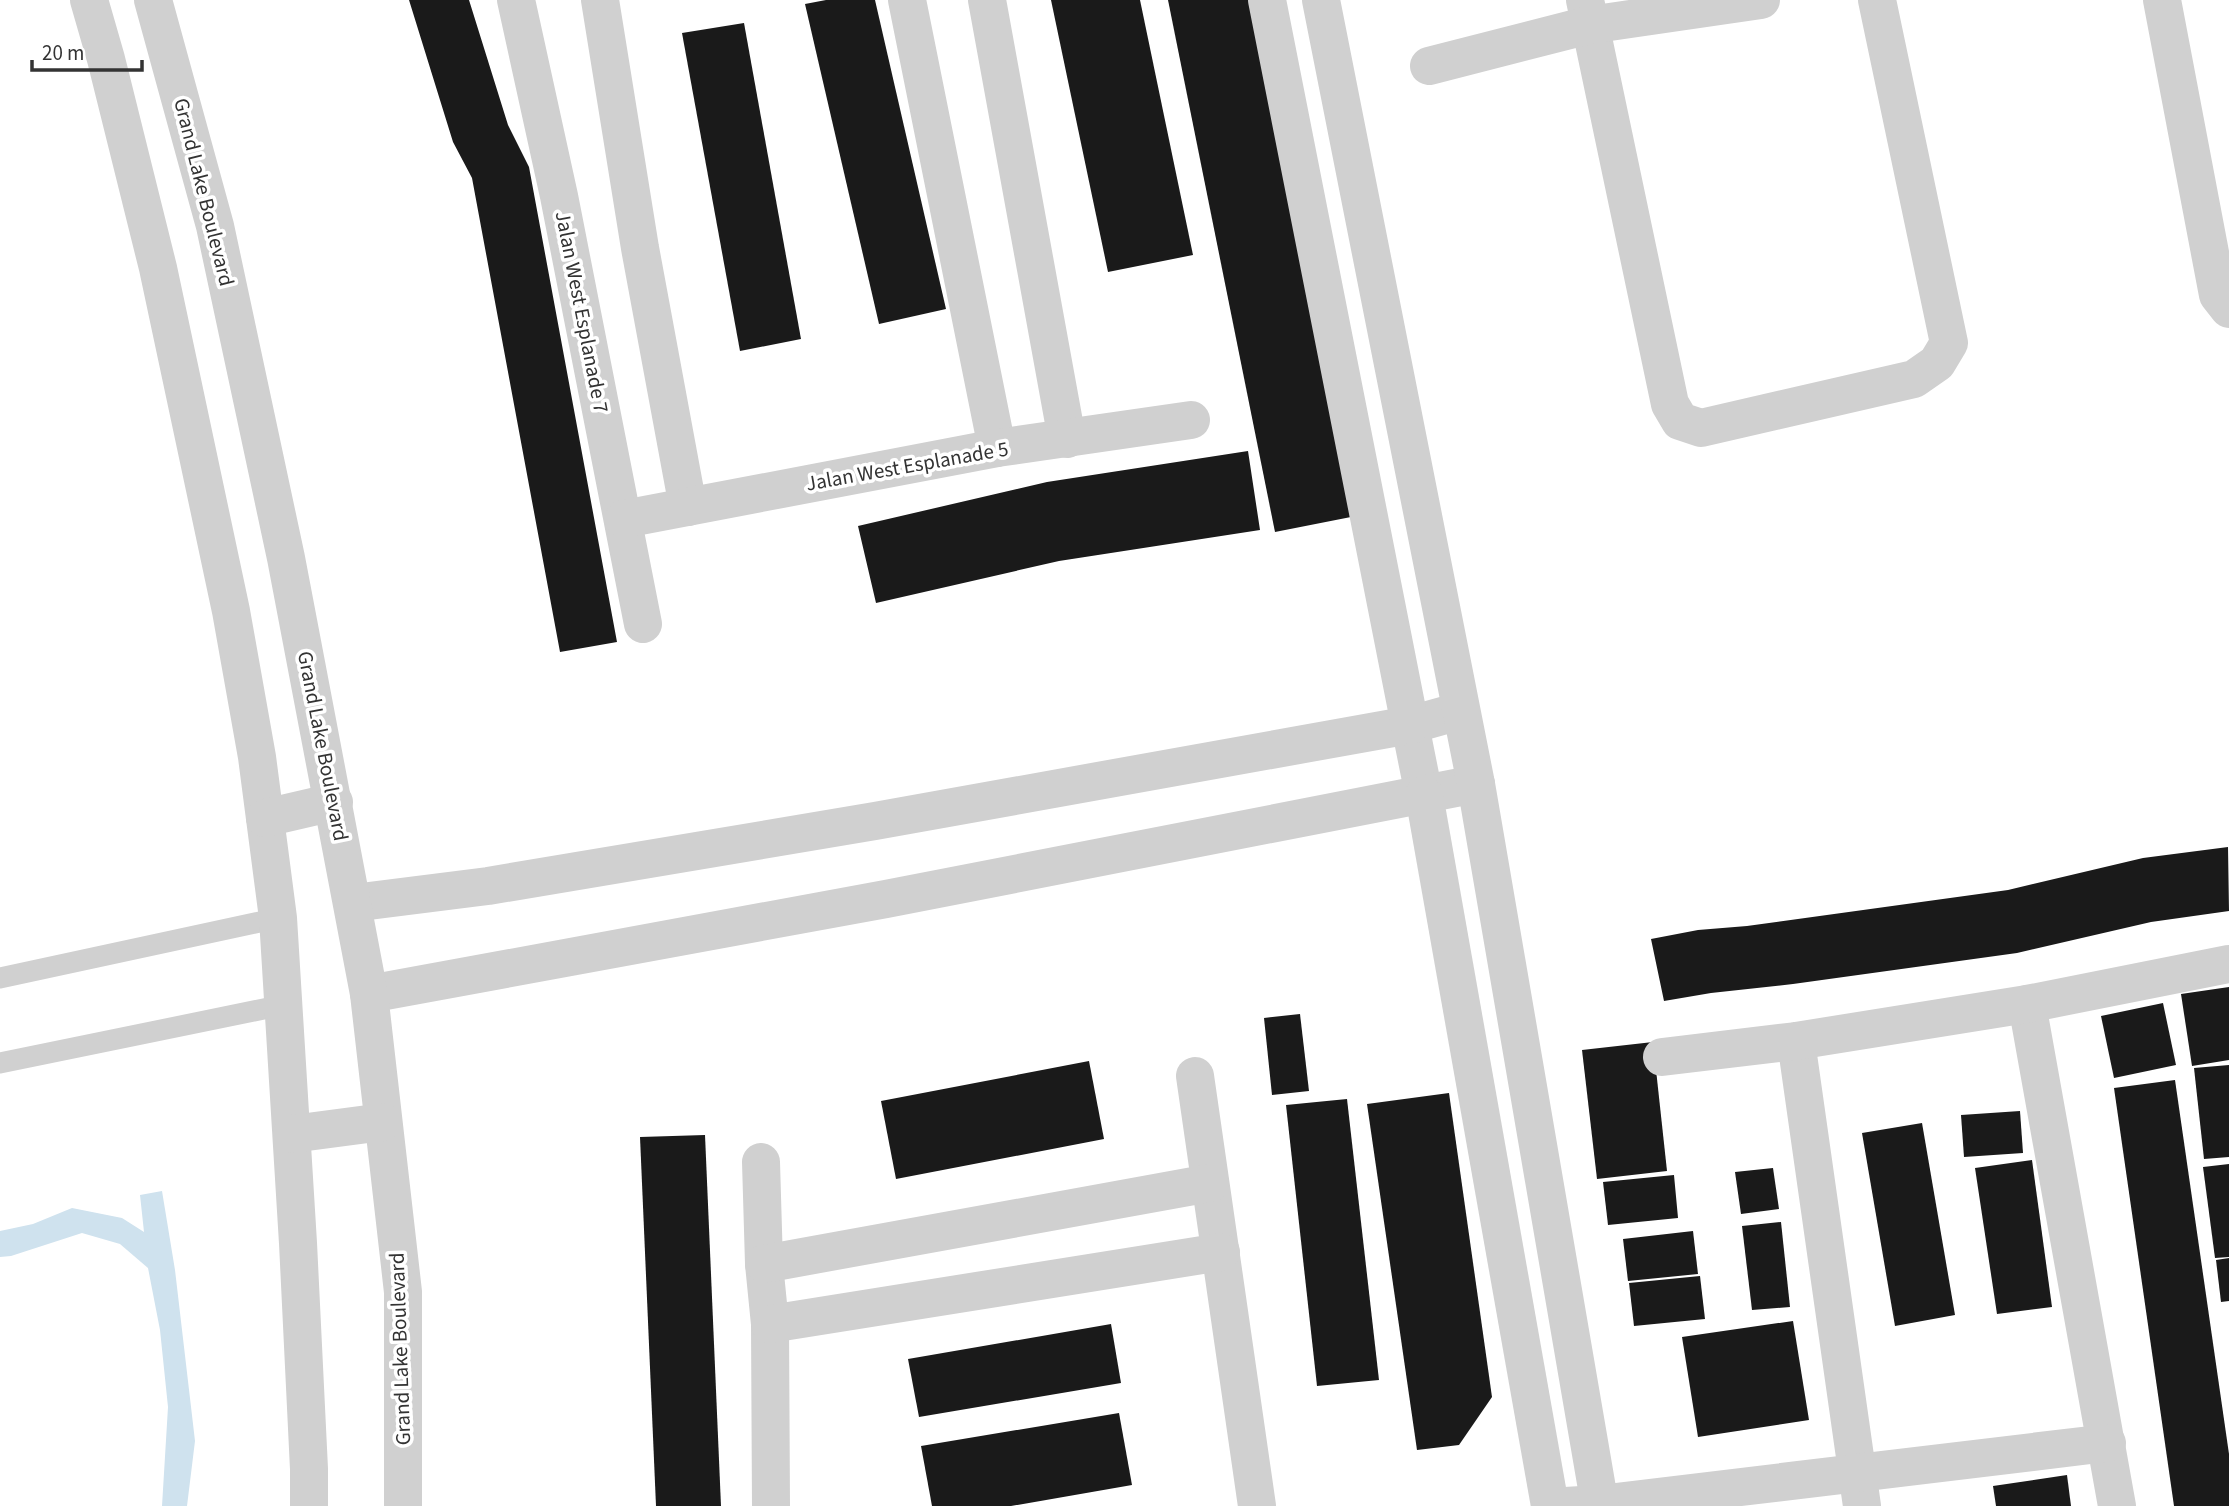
<svg xmlns="http://www.w3.org/2000/svg" width="2229" height="1506" font-family="'Source Sans 3',sans-serif">
<rect width="100%" height="100%" fill="#fff"/>
<!-- water -->
<polygon fill="#cfe2ee" points="162,1191 175,1270 195,1441 187,1506 162,1506 168,1407 160,1330 148,1268 120,1244 82,1233 11,1256 0,1257 0,1231 33,1224 72,1208 122,1218 144,1232 140,1195"/>
<!-- building -->
<g fill="#1a1a1a">
<polygon points="409,0 469,0 508,125 529,167 617,642 560,652 472,178 453,142"/>
<polygon points="826,0 875,0 946,309 879,324 805,4"/>
<polygon points="1051,0 1140,0 1193,255 1108,272"/>
<polygon points="1168,0 1252,0 1356,516 1275,532"/>
<polygon points="744,23 801,339 740,351 682,33"/>
<polygon points="1248,451 1260,530 1059,561 876,603 858,526 1047,482"/>
<polygon points="2228,847 2229,911 2151,922 2017,953 1793,984 1711,993 1664,1001 1651,939 1698,930 1747,926 2008,890 2143,858"/>
<polygon points="2229,987 2229,1060 2192,1066 2181,994"/>
<polygon points="2163,1003 2176,1065 2114,1078 2101,1016"/>
<polygon points="1300,1014 1309,1091 1272,1095 1264,1018"/>
<polygon points="1653,1042 1667,1171 1597,1179 1582,1050"/>
<polygon points="1089,1061 1104,1139 896,1179 881,1101"/>
<polygon points="2229,1065 2229,1157 2204,1159 2194,1068"/>
<polygon points="2175,1080 2229,1454 2229,1506 2174,1506 2114,1088"/>
<polygon points="1449,1093 1492,1397 1459,1445 1417,1450 1367,1104"/>
<polygon points="1347,1099 1379,1380 1317,1386 1286,1105"/>
<polygon points="2020,1111 2023,1153 1964,1157 1961,1115"/>
<polygon points="1922,1123 1955,1315 1895,1326 1862,1133"/>
<polygon points="705,1135 721,1506 656,1506 640,1137"/>
<polygon points="2032,1160 2052,1307 1997,1314 1975,1168"/>
<polygon points="2229,1164 2229,1257 2215,1258 2203,1167"/>
<polygon points="1773,1168 1779,1209 1741,1214 1735,1172"/>
<polygon points="1674,1175 1678,1218 1608,1225 1603,1182"/>
<polygon points="1781,1222 1790,1307 1752,1310 1742,1226"/>
<polygon points="1693,1231 1698,1274 1628,1281 1623,1239"/>
<polygon points="2229,1258 2229,1301 2221,1302 2216,1260"/>
<polygon points="1700,1276 1705,1319 1634,1326 1629,1283"/>
<polygon points="1793,1321 1809,1420 1698,1437 1682,1337"/>
<polygon points="1111,1324 1121,1383 919,1417 908,1359"/>
<polygon points="1119,1413 1132,1485 1011,1506 932,1506 921,1446"/>
<polygon points="2067,1475 2071,1506 1996,1506 1993,1486"/>
</g>
<g fill="none" stroke-linecap="round" stroke-linejoin="round">
<!-- service -->
<g stroke="#d0d0d0" stroke-width="21">
<polyline points="0,978 278,918"/>
<polyline points="0,1063 283,1005"/>
</g>
<!-- minor -->
<g stroke="#d0d0d0" stroke-width="38">
<polyline points="516,0 559,196 643,624"/>
<polyline points="600,0 640,248 688,507"/>
<polyline points="907,0 997,448"/>
<polyline points="987,0 1067,439"/>
<polyline points="1585,0 1670,404 1680,421 1701,428 1914,379 1937,363 1949,343 1877,0"/>
<polyline points="2162,0 2218,295 2229,309"/>
<polyline points="1429,66 1589,25 1761,0"/>
<polyline points="624,519 997,448 1191,420"/>
<polyline points="1410,725 1424,795"/>
<polyline points="353,903 488,886 875,821 1410,725 1460,711"/>
<polyline points="369,994 886,899 1476,784"/>
<polyline points="2027,1004 2117,1506"/>
<polyline points="1796,1041 1862,1506"/>
<polyline points="1662,1057 1796,1041 2027,1004 2229,964"/>
<polyline points="1195,1076 1257,1506"/>
<polyline points="761,1162 764,1264 770,1324 771,1506"/>
<polyline points="764,1264 1210,1183"/>
<polyline points="770,1324 1221,1252"/>
<polyline points="1565,1506 1599,1504 2107,1443"/>
</g>
<!-- tertiary -->
<g stroke="#d0d0d0" stroke-width="38">
<polyline points="89,0 106,59 158,268 231,611 257,757 278,918 298,1243 309,1469 309,1506"/>
<polyline points="153,0 215,226 286,558 369,994 403,1292 403,1506"/>
<polyline points="1267,0 1410,725"/>
<polyline points="1321,0 1476,784 1600,1506"/>
<polyline points="1424,795 1550,1506"/>
<polyline points="265,818 334,802"/>
<polyline points="292,1134 383,1122"/>
</g>
</g>
<g text-anchor="middle" dominant-baseline="central" stroke-width="7" stroke-linejoin="round" paint-order="stroke">
<!-- street labels -->
<g font-size="21" fill="#333" stroke="#fff">
<text transform="translate(204 192) rotate(76)">Grand Lake Boulevard</text>
<text transform="translate(582 312) rotate(79)">Jalan West Esplanade 7</text>
<text transform="translate(907 466) rotate(-10)">Jalan West Esplanade 5</text>
<text transform="translate(323 746) rotate(79)">Grand Lake Boulevard</text>
<text transform="translate(400 1349) rotate(-92)">Grand Lake Boulevard</text>
</g>
</g>
<!-- scale -->
<path d="M32 60v10h110v-10" fill="none" stroke="#333333" stroke-width="3.5"/>
<text x="42" y="60" font-size="21" fill="#333333" stroke="#ffffff" stroke-width="5" paint-order="stroke">20 m</text>
</svg>
